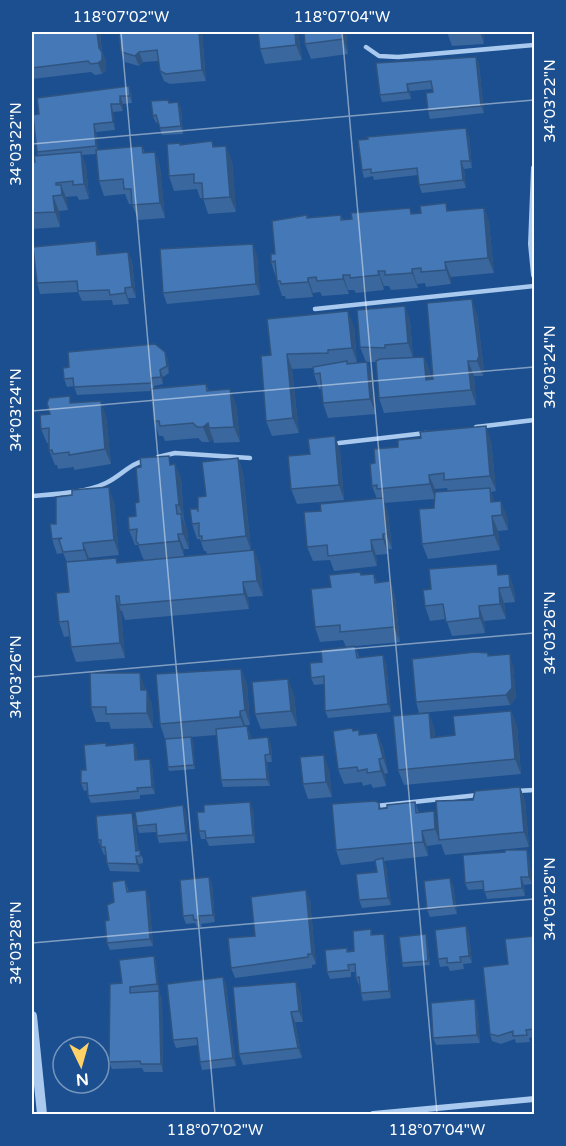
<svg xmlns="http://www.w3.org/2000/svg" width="566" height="1146" font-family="'Varela Round',sans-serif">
<rect width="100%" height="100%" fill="#1b4f8f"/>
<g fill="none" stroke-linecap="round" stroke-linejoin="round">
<!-- service -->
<g stroke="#a9c9ee" stroke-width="4.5">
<polyline points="366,47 379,56 398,57 534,45"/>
<polyline points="315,309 534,286"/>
<polyline points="476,427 534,420"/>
<polyline points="339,443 426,433"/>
<polyline points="158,457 175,453 250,458"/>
<path d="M32,496C55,494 85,493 106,483C121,476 130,463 147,460"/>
<polyline points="516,791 534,790"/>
<polyline points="376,806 478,795"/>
</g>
<!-- minor -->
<g stroke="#a9c9ee" stroke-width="6">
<polyline points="534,168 531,244 534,275"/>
<polyline points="373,1114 534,1099"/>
</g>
<!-- tertiary -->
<polyline stroke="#a9c9ee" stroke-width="10" points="32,1016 42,1114"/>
</g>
<!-- wall -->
<g fill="#3a679d" fill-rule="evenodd">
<polygon points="32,32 100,32 102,51 106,62 106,70 102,74 95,75 91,72 32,79"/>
<polygon points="119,32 202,32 206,81 170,84 164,81 160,71 159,61 143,62 139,66 125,62 121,52"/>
<polygon points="298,32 302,60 265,64 260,49"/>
<polygon points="346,32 348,54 311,59 305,44"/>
<polygon points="447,32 483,32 484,44 452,46"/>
<polygon points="476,57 479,65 484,113 430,119 428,111 433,92 432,89 410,91 411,99 382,102 380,95"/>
<polygon points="132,94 132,103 123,104 123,111 113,112 115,130 96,132 98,150 142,146 145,153 155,152 160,167 165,218 138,220 132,204 129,204 125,194 104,196 99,181 96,154 82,155 86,166 89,199 79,200 77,196 66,197 68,210 59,211 60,227 32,229 32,163 35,162 38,155 37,152 39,114"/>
<polygon points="168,100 170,103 178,102 181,110 183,134 162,135 158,122 156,123 153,116"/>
<polygon points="469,135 472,168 464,169 466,188 422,193 419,185 418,175 374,180 373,176 364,178 362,170"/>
<polygon points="212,141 214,147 232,161 236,212 208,214 203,198 200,198 197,189 174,191 169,176 180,143 181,145"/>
<polygon points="410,208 412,214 484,208 489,223 494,273 451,277 451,284 426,287 425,283 417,284 418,288 391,290 389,286 384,286 384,290 356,293 354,290 348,290 349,294 322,296 320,292 313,293 313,297 286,299 285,296 282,296 271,262 275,254 307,215 308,218 341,215 343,220 352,219"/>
<polygon points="100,252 100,255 128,252 132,262 136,298 128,298 129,304 113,305 112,300 82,301 78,292 40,294 37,283"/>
<polygon points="257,255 260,295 167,304 163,293"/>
<polygon points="405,306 410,321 413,357 424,357 430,372 431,380 433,379 477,314 484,371 483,376 474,376 476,405 384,413 379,398 376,362 367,362 372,377 376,414 328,418 323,403 321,389 319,389 314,374 313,368 292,369 299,433 272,436 266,421 271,355 354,326 357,363 366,362 360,347"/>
<polygon points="165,352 168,360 169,373 163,377 163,384 154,386 154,388 206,384 209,391 236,404 240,442 214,443 213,439 209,442 202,442 198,438 165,441 163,436 159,436 154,421 151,391 77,395 74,386 67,387 64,379"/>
<polygon points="72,403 106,416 111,464 74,470 74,467 58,469 57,465 55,465 49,450 49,443 47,443 41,429 50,414"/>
<polygon points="335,436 340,451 344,500 297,504 291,489 310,454"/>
<path d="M491,441L496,491L491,492L494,501L507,516L508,530L498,531L500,550L428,559L422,544L434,508V499L384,503L388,513L392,549H388V554L376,555L377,566L334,571L330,560L313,561L307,547L321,511L377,499L372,486ZM447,488L448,491L435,492V489Z"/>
<polygon points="238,458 243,473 251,550 260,565 263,596 248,597 249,609 125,620 122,611 121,611 125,658 76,662 71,647 70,636 64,637 59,622 69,592 67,562 63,553 57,554 52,539 56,524 114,502 119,555 89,558 89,560 118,563 144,560 142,556 138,545 135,545 129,530 136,516 139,502 172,465 175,464 181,479 184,520 187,529 189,549 184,549 184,556 207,554 206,551 204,551 200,539 197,539 192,524 198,509 206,496"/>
<polygon points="360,572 362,575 374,574 377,583 390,581 395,596 400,642 346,647 343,640 320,642 315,627 331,587"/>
<polygon points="509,574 514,589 515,602 504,603 506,619 484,621 485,633 452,636 446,619 430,621 425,606 431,589 501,575"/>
<polygon points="355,646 359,657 386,663 391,712 328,718 325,711 324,684 314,685 311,678 322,662"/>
<polygon points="489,656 513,665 516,698 510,705 419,713 416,702"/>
<polygon points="241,669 247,684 250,725 245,725 250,733 251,739 271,745 272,762 267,762 270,786 223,787 221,780 217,735 191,737 193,741 195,769 169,771 168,767 165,739 160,724"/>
<polygon points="145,688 152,705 153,728 111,729 109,722 96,722 91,707"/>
<polygon points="294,694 297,726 261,729 255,714"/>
<polygon points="511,711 517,726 521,774 404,785 398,770 429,713 434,728 435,737 455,735"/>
<polygon points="353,731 361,735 377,733 383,748 388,773 385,774 386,786 373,788 371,784 363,786 362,782 344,784 338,769"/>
<polygon points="134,743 137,751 137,760 150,759 152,767 155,794 140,795 140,799 91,803 88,796 88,790 84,791 81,783 86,770 107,746"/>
<polygon points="329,770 332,797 308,799 303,784"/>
<polygon points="520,787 525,801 529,847 445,855 441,844 427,846 428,856 384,861 386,866 391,905 362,908 359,900 377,872 375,861 341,865 336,850 379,803 381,809 415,802 419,813 438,821 473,800"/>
<polygon points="183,805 186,813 188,841 159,843 156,832 139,833 137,826"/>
<polygon points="253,809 255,843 209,846 206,839 201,839 199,831"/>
<polygon points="135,821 138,851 143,858 143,863 139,864 140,872 110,871 107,863 106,854 104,855 98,840"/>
<polygon points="527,850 529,857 532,884 524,885 525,896 487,899 484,889 468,890 465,883 505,852"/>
<polygon points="209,877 212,884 215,922 201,924 202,927 197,927 195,923 186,924 183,916"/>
<polygon points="125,880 129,892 149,898 153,946 110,950 107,943 109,920 114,902"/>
<polygon points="453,885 457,914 430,917 427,910"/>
<polygon points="310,900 316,964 312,965 312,968 235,978 231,968 255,936"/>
<polygon points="466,926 469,934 472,963 463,964 464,969 450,971 448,966 440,967 438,959"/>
<polygon points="371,929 372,935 386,941 391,998 363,1001 361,993 360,985 359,985 356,978 356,972 351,972 351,977 330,979 327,972 347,948 348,952 354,951"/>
<polygon points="534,936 534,1037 529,1038 530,1042 516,1043 515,1039 501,1044 492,1041 490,1034 508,964"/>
<polygon points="427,938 430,965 403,967 402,963"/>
<polygon points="154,956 156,963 159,992 162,999 163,1072 144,1072 142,1068 112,1069 109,1062 122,983"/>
<polygon points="223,977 226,985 236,1066 202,1070 200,1062 198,1045 176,1048 173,1040"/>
<polygon points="300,992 303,1022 295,1022 302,1058 243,1065 239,1054"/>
<polygon points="477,1007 480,1043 436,1045 433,1038"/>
</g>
<!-- shaded-wall -->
<g fill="#305480">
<polygon points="97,32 100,32 102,55 102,52 106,62 106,70 102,74 98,63 99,48"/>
<polygon points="199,32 202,32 206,81 202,70"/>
<polygon points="295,32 298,32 302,60 296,45"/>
<polygon points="342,32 346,32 348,54 343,39"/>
<polygon points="480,32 483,32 484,44"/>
<polygon points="139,52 143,62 139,66 135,56"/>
<polygon points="476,57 479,65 484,113 481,106"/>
<polygon points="407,84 410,91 411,99 408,92"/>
<polygon points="129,86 132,94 132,103 130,96"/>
<polygon points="120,96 123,104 123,111 120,104"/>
<polygon points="178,102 181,110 183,134 181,126"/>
<polygon points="111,104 113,112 115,130 113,122"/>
<polygon points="94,124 96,132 99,154 96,146"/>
<polygon points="466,128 469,135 472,168 470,161"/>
<polygon points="226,146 232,161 236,212 230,197"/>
<polygon points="81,152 86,166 89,199 84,184"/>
<polygon points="155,152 160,167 165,218 160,203"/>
<polygon points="461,161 464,169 466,188 463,180"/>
<polygon points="61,185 67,200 68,210 62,195"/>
<polygon points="53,196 59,211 60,227 55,212"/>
<polygon points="484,208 489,223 494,273 488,258"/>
<polygon points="96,241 100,252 101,265 97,255"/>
<polygon points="253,244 257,255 260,295 256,284"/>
<polygon points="128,252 132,262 136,298 132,287"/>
<polygon points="445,262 451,277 451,284 446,270"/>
<polygon points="412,269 417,284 418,288 412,273"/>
<polygon points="378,271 384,286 384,290 379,275"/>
<polygon points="343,275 348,290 349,294 343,279"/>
<polygon points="308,278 313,293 313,297 308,282"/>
<polygon points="125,288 128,298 129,304 125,293"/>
<polygon points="472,299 477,314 484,371 483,376 477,361"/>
<polygon points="405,306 410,321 413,358 408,343"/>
<polygon points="348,311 354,326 357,363 352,348"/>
<polygon points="165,352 168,360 169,373 167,366"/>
<polygon points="287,354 292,369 299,433 293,418"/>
<polygon points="424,357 430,372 432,395 426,380"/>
<polygon points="468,361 474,376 476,405 471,390"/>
<polygon points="367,362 372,377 376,414 370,399"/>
<polygon points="160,370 163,377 163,384 161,377"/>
<polygon points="230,389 236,404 240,442 234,427"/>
<polygon points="101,401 106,416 111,464 105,449"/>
<polygon points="208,423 209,428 213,439 209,442 203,427"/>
<polygon points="486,426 491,441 496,491 490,476"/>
<polygon points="335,436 340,451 344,500 339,485"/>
<polygon points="238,458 243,473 251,551 246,536"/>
<polygon points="175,464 181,479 184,520 179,505"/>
<polygon points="429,475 435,489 435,499 430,484"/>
<polygon points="109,487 114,502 119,555 114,540"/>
<polygon points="490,488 495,503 496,517 491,502"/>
<polygon points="383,498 388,513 392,549 386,534"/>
<polygon points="501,501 507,516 508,530 502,515"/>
<polygon points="181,514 187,529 189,549 183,534"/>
<polygon points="492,516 498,531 500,550 494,535"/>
<polygon points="178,534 184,549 184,556 179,541"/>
<polygon points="383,534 388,549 388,554 383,539"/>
<polygon points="371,540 376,555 377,566 372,551"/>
<polygon points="83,543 89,558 89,565 84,550"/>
<polygon points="254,550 260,565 263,596 257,581"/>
<polygon points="509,574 514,589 515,602 510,587"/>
<polygon points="390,581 395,596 400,642 394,627"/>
<polygon points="243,582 248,597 249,609 244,594"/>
<polygon points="499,588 504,603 506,619 500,604"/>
<polygon points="116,596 121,611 125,658 120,643"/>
<polygon points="479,606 484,621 485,633 480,618"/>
<polygon points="510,654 513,665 516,698 510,705 506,695"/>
<polygon points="383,655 386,663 391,712 388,704"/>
<polygon points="241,669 247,684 250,725 245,710"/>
<polygon points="140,673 145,688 146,705 141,690"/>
<polygon points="288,679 294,694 297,726 291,711"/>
<polygon points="147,690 152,705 153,728 147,713"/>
<polygon points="240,711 245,725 246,732 240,717"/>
<polygon points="511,711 517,726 521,774 515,759"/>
<polygon points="429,713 434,728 437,753 431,738"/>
<polygon points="247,726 250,733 251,746 249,739"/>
<polygon points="377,733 383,748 388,773 383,758"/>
<polygon points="191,737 193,741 195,769 194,765"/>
<polygon points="268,737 271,745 272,762 270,754"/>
<polygon points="134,743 137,751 138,767 135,760"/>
<polygon points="265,755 267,762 270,786 267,779"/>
<polygon points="324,755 329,770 332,797 326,782"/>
<polygon points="150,759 152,767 155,794 152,787"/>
<polygon points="379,759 385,774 386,786 381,771"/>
<polygon points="520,787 525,801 529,847 524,832"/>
<polygon points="250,802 253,809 255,843 253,835"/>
<polygon points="183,805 186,813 188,841 186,833"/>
<polygon points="434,811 439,826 439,840 435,829"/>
<polygon points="132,813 135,821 138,856 136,851"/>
<polygon points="422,831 427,846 428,856 423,842"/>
<polygon points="527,850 529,857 532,884 529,877"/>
<polygon points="136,856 139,864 140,872 137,864"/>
<polygon points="383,858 386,866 391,905 388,898"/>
<polygon points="209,877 212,884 215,922 213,915"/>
<polygon points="521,877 524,885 525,896 522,888"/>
<polygon points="450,878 453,885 457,914 454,906"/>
<polygon points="146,890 149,898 153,946 150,939"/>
<polygon points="306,890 310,900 316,964 312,954"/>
<polygon points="466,926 469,934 472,963 469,956"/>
<polygon points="384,934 386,941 391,998 389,991"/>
<polygon points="426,934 427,938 430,965 428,961"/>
<polygon points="154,956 156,963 160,992 157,984"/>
<polygon points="223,977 226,985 236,1066 233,1058"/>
<polygon points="296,982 300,992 303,1022 299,1011"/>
<polygon points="159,991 162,999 163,1072 161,1064"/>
<polygon points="475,999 477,1007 480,1043 477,1035"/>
<polygon points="291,1012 295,1022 302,1058 298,1048"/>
</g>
<!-- building -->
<g fill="#4478b7" stroke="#305480" stroke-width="1.5">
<polygon points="32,32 97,32 99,48 102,52 102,60 98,63 91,64 88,61 32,68"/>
<polygon points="119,32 199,32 202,70 166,74 160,71 157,50 139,52 135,56 121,52"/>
<polygon points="258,32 295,32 296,45 260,49"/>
<polygon points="304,32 342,32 343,39 305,44"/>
<polygon points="476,57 481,106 428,111 426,93 433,92 431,81 407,84 408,92 380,95 376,63"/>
<polygon points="129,86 130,96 120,96 120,104 111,104 113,122 94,124 96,146 37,152 33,115 39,114 37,98"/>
<polygon points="168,100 169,103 178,102 181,126 160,128 156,115 153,116 151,101"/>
<polygon points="466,128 470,161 461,161 463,180 419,185 417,168 371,173 371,169 362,170 358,140 368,139 367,137"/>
<polygon points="212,141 213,147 226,146 230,197 203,199 202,183 194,183 194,174 169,176 167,144 180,143 180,145"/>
<polygon points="142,146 143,153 155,152 160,203 132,205 131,189 124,189 123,179 99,181 96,150"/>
<polygon points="81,152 84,184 73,185 73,181 56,183 56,185 61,185 62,195 53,196 55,212 32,213 32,163 35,162 34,156"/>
<polygon points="446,203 447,211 484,208 488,258 445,262 446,270 421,272 421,268 412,269 412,273 385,275 385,271 378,271 379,275 350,278 350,275 343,275 343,279 317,281 316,277 308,278 308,282 281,284 280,281 277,281 275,261 271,262 271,254 275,254 272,221 307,215 307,218 341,215 341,220 352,219 351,213 410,208 411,214 421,213 420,206"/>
<polygon points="96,241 97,255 128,252 132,287 125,288 125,293 110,295 109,290 78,291 77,281 37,283 33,247"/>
<polygon points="253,244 256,284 163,293 160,249"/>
<polygon points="472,299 479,356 477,361 468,361 471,390 379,398 376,361 380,359 424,357 426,380 433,379 427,303"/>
<polygon points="405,306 408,343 385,345 385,348 360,347 357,310"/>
<polygon points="348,311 352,348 328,350 328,353 287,354 293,418 266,421 261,356 271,355 267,319"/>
<polygon points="155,344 165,352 167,366 160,370 161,377 151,378 151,383 74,387 73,378 64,379 63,368 69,367 68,352"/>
<polygon points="347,361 347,364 367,362 370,399 323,403 320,373 314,374 313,367"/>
<polygon points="206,384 207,391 230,389 234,427 209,428 208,423 203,427 197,427 193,423 160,426 159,421 154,421 151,389"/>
<polygon points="70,396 70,403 101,401 105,449 69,455 69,452 53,454 52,450 49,450 49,428 41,429 40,415 50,414 47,403 49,398"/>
<polygon points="486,426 490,476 444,480 444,473 429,475 430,484 377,489 377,485 372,486 370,464 375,463 374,449 398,447 398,440 421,438 420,432"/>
<polygon points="335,436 339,485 291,489 288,456 310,454 308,439"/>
<polygon points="169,456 170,465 175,464 179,505 176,505 177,514 181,514 183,534 178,534 179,541 139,545 136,541 137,529 129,530 128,517 136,516 135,503 139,502 136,468 141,467 140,458"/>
<polygon points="238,458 246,536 202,541 202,536 199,536 199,523 192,524 190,509 198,509 198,512 198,497 206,496 202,462"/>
<polygon points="109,487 114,540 83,543 84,550 63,552 59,540 62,538 52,539 50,524 56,524 56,497 72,495 72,490"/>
<polygon points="490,488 491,502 501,501 502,515 492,516 494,535 422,544 419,509 434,508 435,492"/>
<polygon points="383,498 386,534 383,534 383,539 371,540 372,551 328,556 327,545 307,547 304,512 321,511 320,504"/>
<polygon points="254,550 257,581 243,582 244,594 120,605 119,596 116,596 120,643 71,647 68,621 59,622 56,593 69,592 66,562 116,558 117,563"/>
<polygon points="497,564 498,575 509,574 510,587 499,588 500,604 479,606 480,618 446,622 443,604 425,606 423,590 431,589 429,569"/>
<polygon points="360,572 361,575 374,574 375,583 390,581 394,627 340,632 340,625 315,627 311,589 331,587 329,575"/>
<polygon points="355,646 357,658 383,655 388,704 325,711 324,676 311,678 310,663 322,662 321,650"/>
<polygon points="475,652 488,653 488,656 510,654 512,688 506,695 416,702 412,659"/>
<polygon points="241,669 245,710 240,711 240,717 160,724 156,674"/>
<polygon points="90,673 140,673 141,690 147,690 147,713 106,714 106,707 91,707"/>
<polygon points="288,679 291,711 255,714 252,682"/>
<polygon points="511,711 515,759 398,770 393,716 429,713 431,738 455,735 453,716"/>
<polygon points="247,726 249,739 268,737 270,754 265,755 267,779 221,780 216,729"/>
<polygon points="352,728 353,731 359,730 359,735 377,733 383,758 379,759 381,771 367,773 367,769 358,771 357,767 338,769 333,731"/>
<polygon points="191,737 194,765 168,767 165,739"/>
<polygon points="106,743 106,746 134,743 135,760 150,759 152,787 137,788 138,791 88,796 87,783 81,783 81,770 86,770 84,745"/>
<polygon points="324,755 326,782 303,784 300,757"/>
<polygon points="520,787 524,832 439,840 436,801 473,800 475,791"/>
<polygon points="375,801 379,803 379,809 387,808 387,805 415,802 416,813 434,811 435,829 422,831 423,842 336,850 332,804"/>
<polygon points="250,802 253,835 206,838 205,831 199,831 197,812 204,812 204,805"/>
<polygon points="183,805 186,833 157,836 156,824 137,826 135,812"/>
<polygon points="132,813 136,851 140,850 140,856 136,856 137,864 107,863 105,847 101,847 101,840 98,840 96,816"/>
<polygon points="505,850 527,850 529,877 521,877 522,888 484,892 483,881 465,883 463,855 505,852"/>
<polygon points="383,858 388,898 359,900 356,874 377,872 375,860"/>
<polygon points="209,877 213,915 198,916 199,920 194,920 193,915 183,916 180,880"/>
<polygon points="450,878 454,906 427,910 424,881"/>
<polygon points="125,880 127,892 146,890 150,939 107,943 105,921 109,920 107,905 114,902 112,882"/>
<polygon points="306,890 312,954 308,954 308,957 231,968 228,938 255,936 251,897"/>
<polygon points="466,926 469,956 460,957 461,962 447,963 447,958 438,959 435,930"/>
<polygon points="371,929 371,935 384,934 389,991 361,993 359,977 356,978 355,964 348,965 349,970 327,972 325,950 347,948 347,952 354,951 353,931"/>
<polygon points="426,934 428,961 402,963 399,937"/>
<polygon points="534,936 534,1029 526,1030 527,1035 513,1036 513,1031 498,1036 490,1034 483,967 508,964 505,939"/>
<polygon points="154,956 157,984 130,987 130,993 159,991 161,1064 141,1064 140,1061 109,1062 110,984 122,983 119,960"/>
<polygon points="223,977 233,1058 200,1062 197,1038 173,1040 167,984"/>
<polygon points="296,982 299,1011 291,1012 298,1048 239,1054 233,987"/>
<polygon points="475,999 477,1035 433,1038 431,1003"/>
</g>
<!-- ticks -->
<path fill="none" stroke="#fff" stroke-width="1.5" stroke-opacity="0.45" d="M121,32L215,1114M342,32L437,1114M32,144L534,100M32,411L534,367M32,677L534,633M32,943L534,899"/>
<!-- border -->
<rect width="566" height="1146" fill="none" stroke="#1b4f8f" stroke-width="66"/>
<!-- north arrow -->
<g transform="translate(81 1065) rotate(175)"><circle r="28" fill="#1b4f8f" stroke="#7695bc" stroke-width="1.5"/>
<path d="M0-4.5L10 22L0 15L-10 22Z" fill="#ffd166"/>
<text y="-9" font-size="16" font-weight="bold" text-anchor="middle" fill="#ffffff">N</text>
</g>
<rect x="33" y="33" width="500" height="1080" fill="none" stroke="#fff" stroke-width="2"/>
<g font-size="15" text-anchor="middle" fill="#fff">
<text x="121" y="22">118°07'02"W</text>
<text x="342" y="22">118°07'04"W</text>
<text transform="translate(550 101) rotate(-90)" y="5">34°03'22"N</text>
<text transform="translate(16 144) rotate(-90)" y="5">34°03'22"N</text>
<text transform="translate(550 367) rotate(-90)" y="5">34°03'24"N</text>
<text transform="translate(16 410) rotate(-90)" y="5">34°03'24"N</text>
<text transform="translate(550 633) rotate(-90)" y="5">34°03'26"N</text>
<text transform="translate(16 677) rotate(-90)" y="5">34°03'26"N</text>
<text transform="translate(550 899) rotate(-90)" y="5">34°03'28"N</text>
<text transform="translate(16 943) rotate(-90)" y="5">34°03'28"N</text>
<text x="215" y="1135">118°07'02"W</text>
<text x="437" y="1135">118°07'04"W</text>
</g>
</svg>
